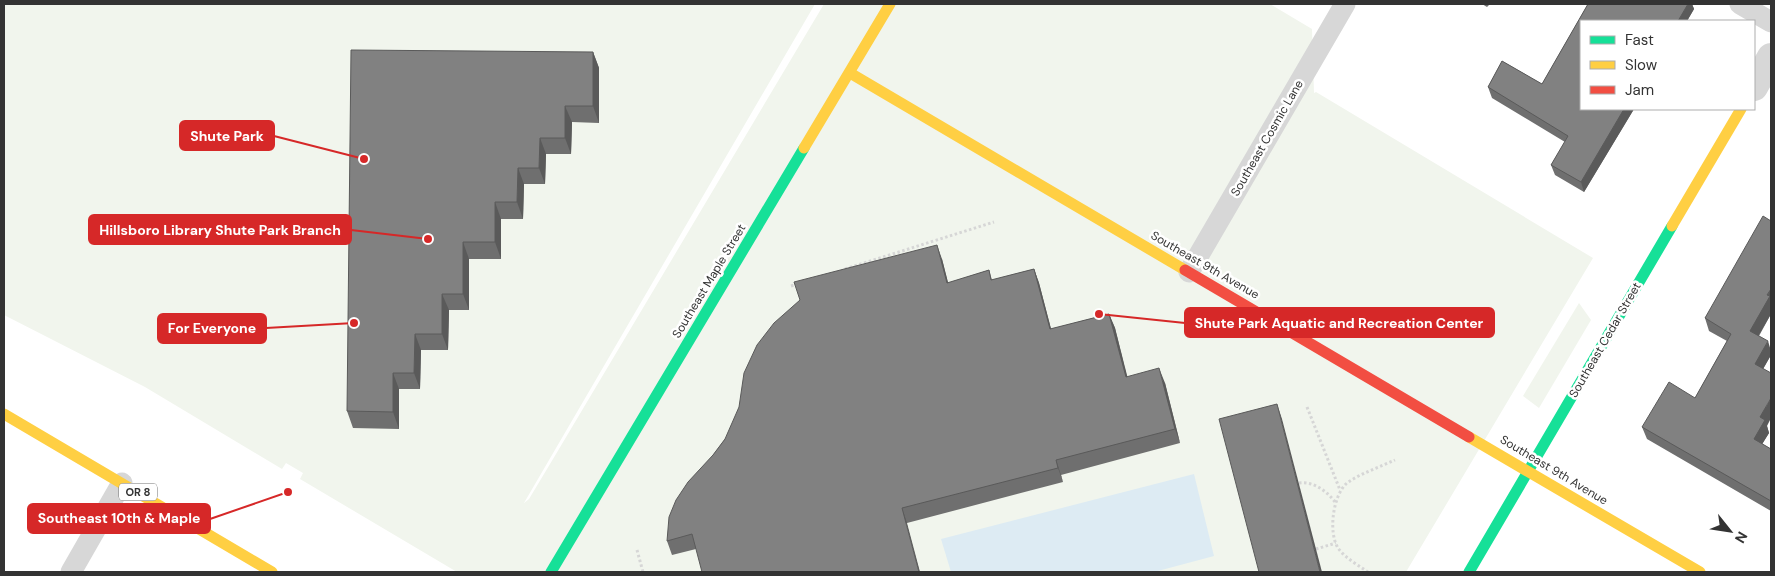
<svg xmlns="http://www.w3.org/2000/svg" width="1775" height="576" font-family="'DM Sans',sans-serif">
<rect width="100%" height="100%" fill="#fff"/>
<!-- green -->
<g fill="#f1f5ed">
<polygon points="4,4 815,4 524,503 529,499 556,454 824,4 1270,4 1312,29 1314,93 1316,92 1593,258 1406,572 457,572 300,479 303,473 286,463 282,469 145,387 4,315"/>
<polygon points="1579,303 1591,320 1539,408 1523,396"/>
</g>
<!-- water -->
<polygon fill="#ddebf3" points="1194,474 1214,556 1154,572 951,572 941,539"/>
<g fill="none" stroke-linecap="round" stroke-linejoin="round">
<!-- path -->
<g stroke="#d6d6d6" stroke-width="3" stroke-dasharray="2.5 2.5" stroke-linecap="butt">
<polyline points="845,269 994,222"/>
<polyline points="791,286 798,284"/>
<polyline points="1307,407 1340,490"/>
<path d="M1299,483C1313,481 1327,491 1335,502"/>
<polyline points="1316,549 1336,543"/>
<polyline points="637,550 643,572"/>
<path d="M1368,572C1358,565 1345,558 1338,548C1328,532 1333,495 1347,483C1361,473 1380,467 1395,460"/>
</g>
<!-- lane -->
<g stroke="#d7d7d7" stroke-width="21">
<polyline points="1740,4 1771,22"/>
<polyline points="1189,272 1345,4"/>
<polyline points="71,572 122,483"/>
</g>
<!-- street -->
<polyline stroke="#d7d7d7" stroke-width="28" points="1754,87 1771,57"/>
<!-- fast -->
<g stroke="#16e098" stroke-width="11">
<polyline points="551,572 804,148"/>
<polyline points="1469,572 1672,226"/>
</g>
<!-- slow -->
<g stroke="#ffcf43" stroke-width="11">
<polyline points="850,73 1185,270"/>
<polyline points="804,148 890,4"/>
<polyline points="1672,226 1741,109"/>
<polyline points="4,414 272,572"/>
<polyline points="1469,437 1700,572"/>
</g>
<!-- jam -->
<polyline stroke="#f24e42" stroke-width="11" points="1185,270 1469,437"/>
</g>
<!-- wall -->
<g fill="#6f6f6f">
<polygon points="1482,4 1490,4 1487,7"/>
<polygon points="1588,4 1692,4 1694,9 1687,21 1581,21 1581,109 1634,109 1584,192 1555,175 1551,165 1565,142 1492,98 1488,87 1502,61 1542,84"/>
<polygon points="593,52 599,68 599,123 572,122 571,154 546,154 545,184 524,184 523,219 501,219 501,259 469,259 469,310 449,310 448,350 421,350 420,389 399,389 399,429 353,428 347,411"/>
<polygon points="1771,221 1771,314 1759,336 1771,351 1771,355 1763,369 1767,426 1769,433 1762,444 1771,449 1771,511 1647,439 1642,427 1695,398 1727,341 1709,331 1705,318"/>
<polygon points="942,259 948,283 989,270 992,280 1034,269 1039,283 1051,329 1109,314 1115,328 1127,377 1165,383 1180,443 1061,475 1063,482 907,523 696,549 672,555 667,541 713,455 725,439"/>
</g>
<!-- shaded-wall -->
<g fill="#5a5a5a">
<polygon points="1688,4 1692,4 1694,9 1687,21 1678,21"/>
<polygon points="593,52 599,68 599,123 593,106"/>
<polygon points="565,106 572,122 571,154 565,138"/>
<polygon points="1624,109 1634,109 1584,192 1581,182"/>
<polygon points="540,138 546,154 545,184 539,168"/>
<polygon points="518,168 524,184 523,219 517,202"/>
<polygon points="495,202 501,219 501,259 495,242"/>
<polygon points="463,242 469,259 469,310 463,294"/>
<polygon points="937,245 942,259 952,298 947,283"/>
<polygon points="1034,269 1039,283 1055,344 1050,329"/>
<polygon points="1771,289 1771,314 1754,343 1750,331"/>
<polygon points="442,294 449,310 448,350 442,334"/>
<polygon points="1109,314 1115,328 1131,391 1126,377"/>
<polygon points="415,334 421,350 420,389 414,373"/>
<polygon points="1768,341 1771,351 1771,355 1759,376 1755,364"/>
<polygon points="1159,368 1165,383 1180,443 1175,429"/>
<polygon points="393,373 399,389 399,429 393,412"/>
<polygon points="1771,398 1771,418 1767,426 1769,433 1758,451 1754,439 1760,417"/>
<polygon points="1277,404 1282,419 1322,572 1320,572"/>
<polygon points="1056,460 1061,475 1063,482 1058,468"/>
<polygon points="902,508 907,523 920,572 919,572"/>
</g>
<!-- building -->
<g fill="#818181" stroke="#5a5a5a">
<polygon points="1588,4 1688,4 1678,21 1581,21 1581,109 1624,109 1581,182 1551,165 1568,136 1488,87 1502,61 1542,84"/>
<polygon points="351,50 593,52 593,106 565,106 565,138 540,138 539,168 518,168 517,202 495,202 495,242 463,242 463,294 442,294 442,334 415,334 414,373 393,373 393,412 347,411"/>
<polygon points="1763,216 1771,221 1771,289 1767,295 1770,296 1750,331 1768,341 1755,364 1771,373 1771,398 1760,417 1765,420 1754,439 1771,449 1771,501 1642,427 1669,382 1695,398 1731,334 1705,318"/>
<polygon points="937,245 947,283 989,270 991,280 1034,269 1050,329 1109,314 1126,377 1159,368 1175,429 1056,460 1058,468 902,508 919,572 702,572 692,534 667,541 669,517 676,500 688,482 713,455 725,439 739,407 744,373 757,345 774,323 800,300 794,282"/>
<polygon points="1277,404 1320,572 1259,572 1219,419"/>
</g>
<g text-anchor="middle" dominant-baseline="central" stroke-width="5" stroke-linejoin="round" paint-order="stroke">
<!-- shield labels -->
<rect fill="#fff" stroke="#707070" stroke-width="1" x="119" y="483.5" width="38" height="17" rx="4"/>
<g font-size="11" font-weight="bold" fill="#333">
<text x="138" y="492">OR 8</text>
</g>
<!-- street labels -->
<g font-size="12" fill="#333" stroke="#fff">
<text transform="translate(1267 138) rotate(-60)">Southeast Cosmic Lane</text>
<text transform="translate(1205 265) rotate(30)">Southeast 9th Avenue</text>
<text transform="translate(709 281) rotate(-59)">Southeast Maple Street</text>
<text transform="translate(1605 340) rotate(-60)">Southeast Cedar Street</text>
<text transform="translate(1554 470) rotate(31)">Southeast 9th Avenue</text>
</g>
</g>
<!-- callouts -->
<path fill="none" stroke="#d62828" stroke-width="2" d="M364 159L274 136M428 239L351 230M1099 314L1185 323M354 323L266 328M288 492L210 519"/>
<g fill="#d62828" stroke="#fff" stroke-width="2">
<circle cx="364" cy="159" r="5"/>
<circle cx="428" cy="239" r="5"/>
<circle cx="1099" cy="314" r="5"/>
<circle cx="354" cy="323" r="5"/>
<circle cx="288" cy="492" r="5"/>
</g>
<g fill="#d62828" stroke="#d62828" stroke-width="2">
<rect x="180" y="121" width="94" height="29" rx="5"/>
<rect x="89" y="215" width="262" height="29" rx="5"/>
<rect x="1185" y="308" width="309" height="29" rx="5"/>
<rect x="158" y="314" width="108" height="29" rx="5"/>
<rect x="28" y="504" width="182" height="29" rx="5"/>
</g>
<g font-size="14" text-anchor="middle" font-weight="bold" fill="#fff">
<text x="227" y="141">Shute Park</text>
<text x="220" y="235">Hillsboro Library Shute Park Branch</text>
<text x="1339" y="328">Shute Park Aquatic and Recreation Center</text>
<text x="212" y="333">For Everyone</text>
<text x="119" y="523">Southeast 10th &amp; Maple</text>
</g>
<!-- border -->
<rect width="1775" height="576" fill="none" stroke="#333333" stroke-width="10"/>
<!-- legend -->
<rect x="1580" y="20" width="175" height="90" fill="#ffffff" stroke="#adadad"/>
<rect x="1590" y="36" width="25" height="8" fill="#16e098" stroke="#adadad"/>
<text x="1625" y="45" font-size="15" fill="#333333">Fast</text>
<rect x="1590" y="61" width="25" height="8" fill="#ffcf43" stroke="#adadad"/>
<text x="1625" y="70" font-size="15" fill="#333333">Slow</text>
<rect x="1590" y="86" width="25" height="8" fill="#f24e42" stroke="#adadad"/>
<text x="1625" y="95" font-size="15" fill="#333333">Jam</text>
<!-- north arrow -->
<g transform="translate(1730 531) rotate(120)" stroke="#ffffff" stroke-width="4" paint-order="stroke">
<path d="M0-4L9 19L0 12L-9 19Z" fill="#333333"/>
<text y="-8" font-size="14" font-weight="bold" text-anchor="middle" fill="#333333">N</text>
</g>
</svg>
